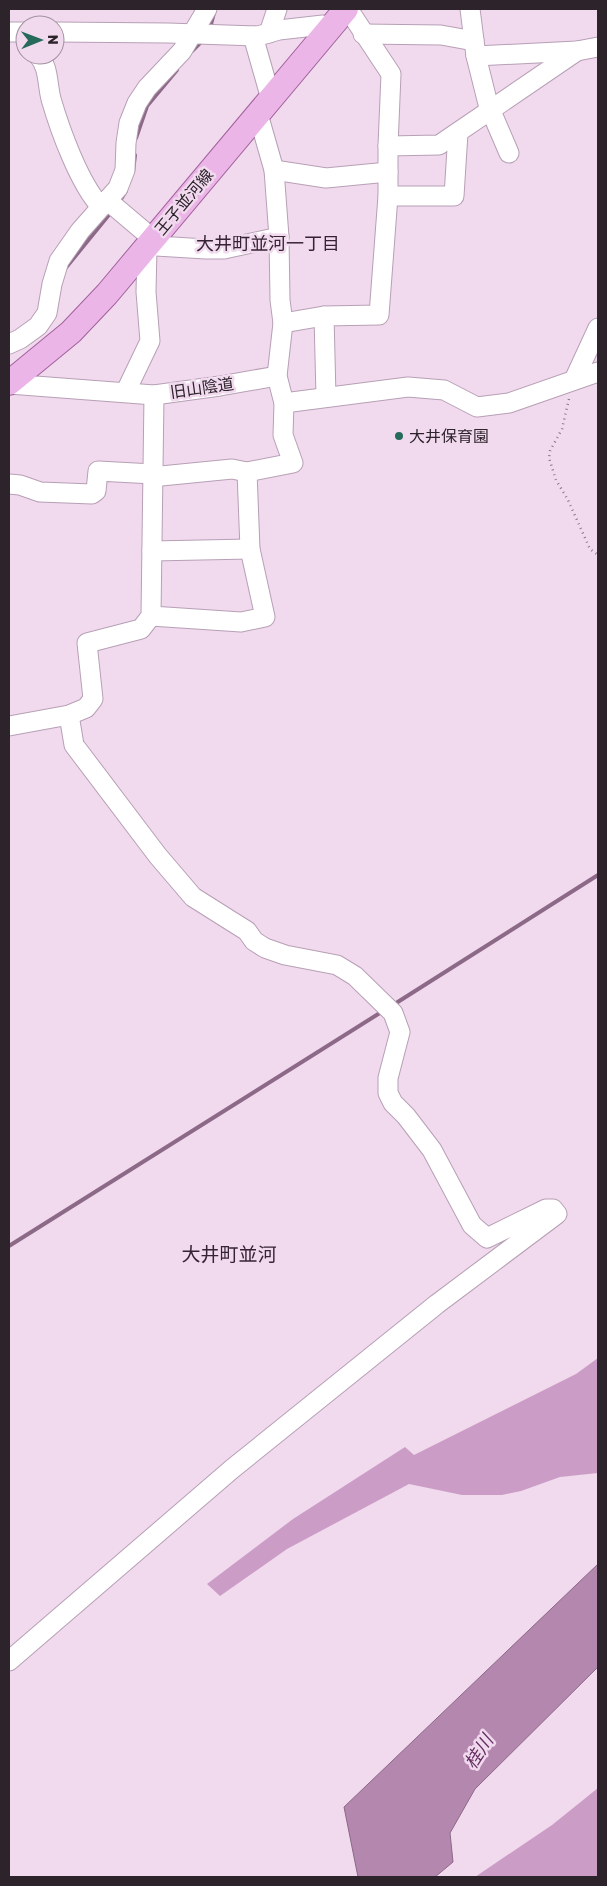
<svg xmlns="http://www.w3.org/2000/svg" width="607" height="1886" font-family="Rubik,'Noto Sans JP',sans-serif">
<rect width="100%" height="100%" fill="#f1d9ee"/>
<!-- forest -->
<g fill="#cb9dc6">
<polygon points="598,1358 598,1473 560,1477 521,1491 502,1495 462,1495 409,1484 287,1549 220,1596 207,1584 293,1519 405,1447 414,1455 576,1374"/>
<polygon points="598,1788 598,1877 475,1877 552,1825"/>
</g>
<!-- water -->
<polygon fill="#b487af" stroke="#8b6987" points="598,1564 598,1667 475,1789 450,1833 453,1862 435,1877 358,1877 344,1807"/>
<g fill="none" stroke-linecap="round" stroke-linejoin="round">
<!-- stream -->
<g stroke="#8b6987" stroke-width="4">
<polyline points="210,28 214,13"/>
<polyline points="192,51 203,40"/>
<polyline points="136,138 147,106 177,70"/>
<polyline points="133,172 135,155"/>
<polyline points="118,204 126,191"/>
<polyline points="64,270 112,211"/>
<polyline points="393,1005 598,875"/>
<polyline points="9,1246 383,1011"/>
</g>
<defs>
<g id="minor">
<polyline points="470,9 476,56 577,51 598,47"/>
<polyline points="9,32 25,32"/>
<polyline points="55,32 168,33 258,36 279,30 323,25 329,29"/>
<polyline points="269,33 277,9"/>
<polyline points="363,34 441,35 474,41"/>
<polyline points="253,36 271,99"/>
<path d="M38,55C49,67 47,83 51,99C60,130 79,183 101,207"/>
<polyline points="476,56 488,104 509,153"/>
<polyline points="388,146 439,145 577,51"/>
<polyline points="274,170 326,178 388,172"/>
<polyline points="388,196 454,196 458,133"/>
<polyline points="107,200 153,239"/>
<polyline points="150,243 156,246 206,249 224,249 279,237"/>
<polyline points="324,316 326,397"/>
<polyline points="283,323 324,316 379,315 388,196 388,146 391,74 348,9"/>
<polyline points="9,344 20,339 38,326 47,313 52,284 59,261 80,231 118,188 125,170 126,143 129,123 137,103 147,88 182,51 207,9"/>
<polyline points="574,380 598,328"/>
<polyline points="9,384 154,395 220,386 277,376"/>
<polyline points="126,391 150,341 146,292 147,248"/>
<polyline points="284,403 408,387 444,390 477,407 509,403 598,372"/>
<polyline points="9,484 20,485 40,492 92,494 96,491 98,471 153,474 161,476 232,469 247,472"/>
<polyline points="152,551 250,549"/>
<polyline points="151,616 241,622 265,617 250,549 247,472 293,463 283,435 284,403 277,376 283,323 280,300 279,237 274,170 258,114"/>
<polyline points="9,726 69,715 86,708 93,699 87,643 141,629 151,616 154,395"/>
<polyline points="9,1661 232,1469 437,1304 557,1214 553,1209 546,1209 487,1238 472,1225 432,1150 406,1116 393,1103 388,1093 388,1078 400,1032 393,1013 355,976 337,965 285,955 265,948 254,941 247,931 193,897 158,856 74,745 69,715"/>
</g>
<polyline id="major" points="9,383 71,332 107,294 346,9"/>
</defs>
<!-- minor casing -->
<use href="#minor" stroke="#b7a0b5" stroke-width="21"/>
<!-- major casing -->
<use href="#major" stroke="#a1629b" stroke-width="26"/>
<!-- path -->
<polyline stroke="#897988" stroke-width="2.5" stroke-dasharray="1 4" stroke-linecap="butt" points="569,399 562,429 550,451 549,458 556,480 568,500 590,549 598,555"/>
<!-- minor -->
<use href="#minor" stroke="#fff" stroke-width="19"/>
<!-- major -->
<use href="#major" stroke="#ecb5e8" stroke-width="24"/>
</g>
<!-- markers -->
<circle fill="#266a5b" stroke="#f1d9ee" stroke-width="2" cx="399" cy="436" r="5"/>
<g text-anchor="middle" dominant-baseline="central" stroke-width="5" stroke-linejoin="round" paint-order="stroke">
<!-- street labels -->
<g font-size="16" fill="#2c232b" stroke="#f1d9ee">
<text transform="translate(184 202) rotate(-50)">王子並河線</text>
<text transform="translate(202 388) rotate(-8)">旧山陰道</text>
</g>
<!-- poi labels -->
<g font-size="16" fill="#2c232b" stroke="#f1d9ee" text-anchor="start">
<text x="409" y="436">大井保育園</text>
</g>
<!-- neighbourhood labels -->
<g font-size="18" fill="#352333" stroke="#f1d9ee">
<text x="268" y="244">大井町並河一丁目</text>
</g>
<!-- water labels -->
<g font-size="18" font-style="italic" fill="#642d61" stroke="#f1d9ee">
<text transform="translate(479 1752) rotate(-57)">桂川</text>
</g>
<!-- quarter labels -->
<g font-size="19" fill="#352333" stroke="#f1d9ee">
<text x="229" y="1254">大井町並河</text>
</g>
</g>
<!-- border -->
<rect width="607" height="1886" fill="none" stroke="#2c232b" stroke-width="20"/>
<!-- north arrow -->
<g transform="translate(40 40) rotate(89)"><circle r="24" fill="#f1d9ee" stroke="#a290a0"/>
<path d="M0-4L9 19L0 12L-9 19Z" fill="#266a5b"/>
<text y="-8" font-size="14" font-weight="bold" text-anchor="middle" fill="#2c232b">N</text>
</g>
</svg>
